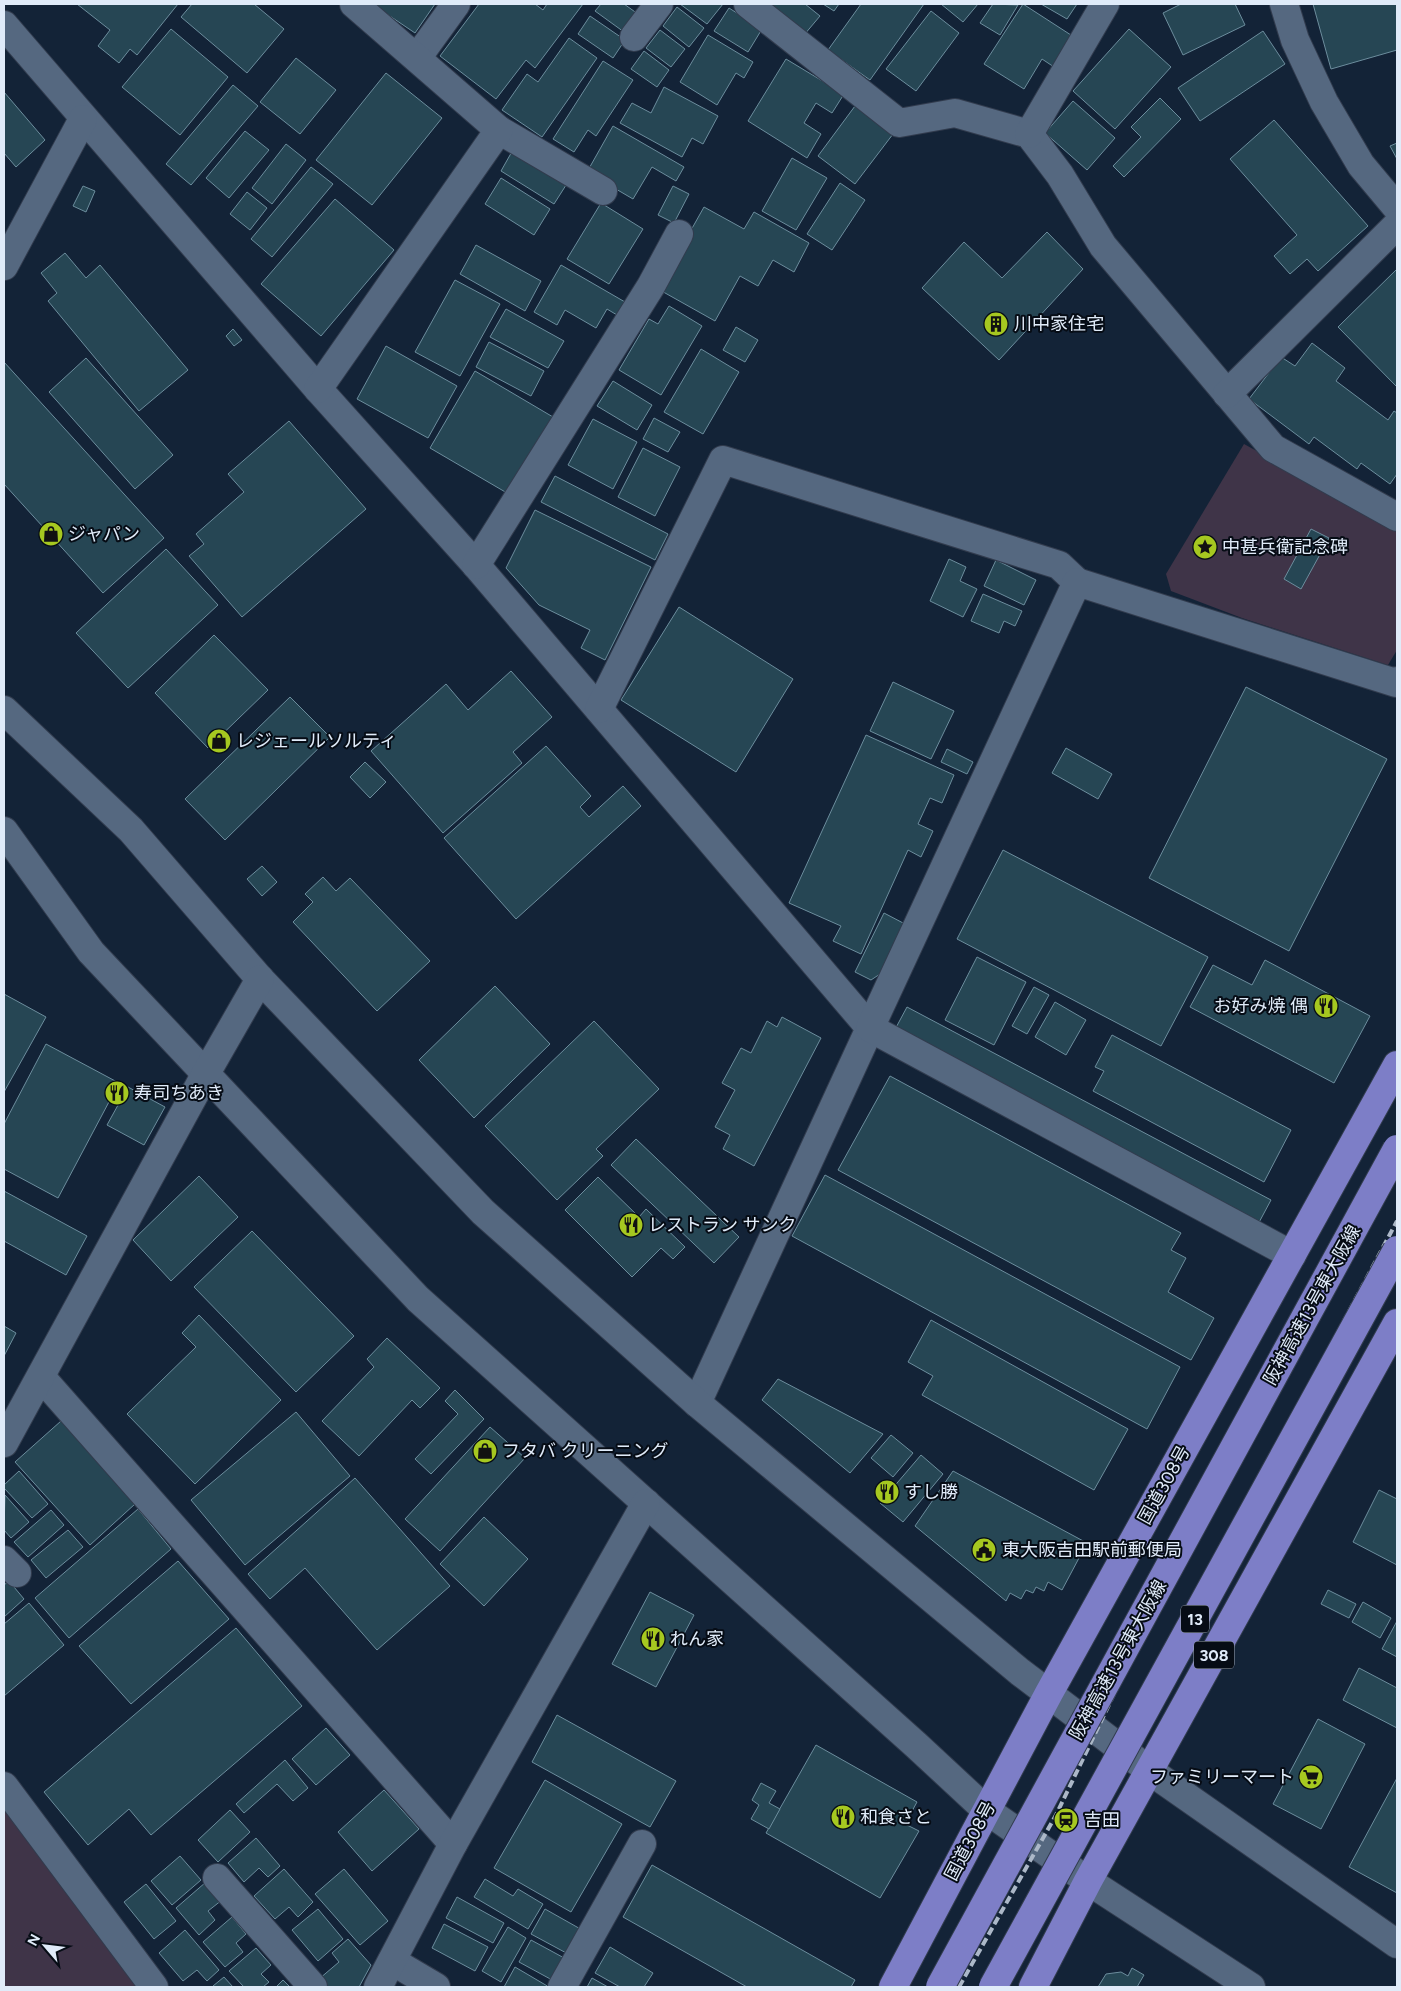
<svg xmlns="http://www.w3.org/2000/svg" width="1401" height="1991" font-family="Figtree,'Noto Sans JP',sans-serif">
<rect width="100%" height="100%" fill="#132337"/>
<!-- green -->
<g fill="#3f3448">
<polygon points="1244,444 1397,529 1397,650 1388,665 1242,618 1171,591 1166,574"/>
<polygon points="4,1805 139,1987 4,1987"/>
</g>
<!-- building -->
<g fill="#264654" stroke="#6c8d9d">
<polygon points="77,4 178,4 137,55 130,49 119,63 98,46 110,30"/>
<polygon points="192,4 254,4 284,29 247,73 181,17"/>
<polygon points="376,4 435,4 415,33 375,6"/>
<polygon points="479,4 535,4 543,10 547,4 583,4 535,68 526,60 496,99 440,56"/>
<polygon points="601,4 624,4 638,14 624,32 595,11"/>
<polygon points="680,4 723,4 707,24"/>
<polygon points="765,4 805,4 820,16 804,35"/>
<polygon points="823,4 839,4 834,11"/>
<polygon points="861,4 924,4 870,80 828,50"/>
<polygon points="941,4 978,4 963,22"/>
<polygon points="993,4 1018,5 1000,35 980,23"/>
<polygon points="1023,4 1074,37 1054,67 1042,59 1024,89 984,64"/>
<polygon points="1041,4 1077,4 1067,19"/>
<polygon points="1181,4 1235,4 1245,25 1183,55 1163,13"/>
<polygon points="1313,4 1397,4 1397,50 1331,69"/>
<polygon points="677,7 704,28 689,47 663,26"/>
<polygon points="729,8 762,29 748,52 714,31"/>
<polygon points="931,11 959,33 916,91 886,69"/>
<polygon points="590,16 625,40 613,58 578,34"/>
<polygon points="171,29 228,77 180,135 122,87"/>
<polygon points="1129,29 1171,67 1115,129 1073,91"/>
<polygon points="660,30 685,49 671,67 646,48"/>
<polygon points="1263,31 1285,64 1200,121 1178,88"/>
<polygon points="708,35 753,62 744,78 736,73 717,105 680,82"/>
<polygon points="569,38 597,58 542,137 502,110 527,74 538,82"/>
<polygon points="644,51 669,70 657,87 631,69"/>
<polygon points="296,58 336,90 300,134 260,102"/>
<polygon points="786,59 844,94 832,113 816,103 804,123 821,134 807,158 748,121"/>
<polygon points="603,61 633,80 596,136 588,130 574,152 553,139"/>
<polygon points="386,73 442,118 372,205 316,160"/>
<polygon points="233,85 258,106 191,185 166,164"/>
<polygon points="664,87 718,116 703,144 692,138 682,157 620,123 632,103 651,113"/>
<polygon points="4,92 45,140 16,167 4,153"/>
<polygon points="1160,98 1181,119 1124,177 1113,166 1141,137 1131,127"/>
<polygon points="1073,101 1115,138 1087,170 1045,133"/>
<polygon points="855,106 893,134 855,184 818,156"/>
<polygon points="1274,120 1368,226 1318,271 1307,259 1290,274 1274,256 1297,235 1230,159"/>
<polygon points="613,126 684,167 676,181 652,167 633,199 587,172"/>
<polygon points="245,131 269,150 229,198 206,178"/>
<polygon points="1397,143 1397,159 1390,146"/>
<polygon points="286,144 306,160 272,204 252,188"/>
<polygon points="514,148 568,182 554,204 501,171"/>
<polygon points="792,158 827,178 796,230 762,211"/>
<polygon points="311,167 333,184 272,257 251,239"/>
<polygon points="501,178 550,209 534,235 485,204"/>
<polygon points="840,183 865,200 832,250 807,234"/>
<polygon points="83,186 95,191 86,212 73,206"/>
<polygon points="673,186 689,194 674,223 658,215"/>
<polygon points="247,192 267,208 250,230 230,214"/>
<polygon points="335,199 394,250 321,336 261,284"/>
<polygon points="601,203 643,229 609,284 567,259"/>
<polygon points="704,207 744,229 754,212 809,243 794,272 773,260 758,286 740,276 715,321 658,289"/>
<polygon points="1047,232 1083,269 999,360 922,288 964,242 1002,278"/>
<polygon points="476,245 541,281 525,311 460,274"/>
<polygon points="65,253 86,278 100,265 188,370 139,411 48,301 57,293 41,273"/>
<polygon points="561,265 625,302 617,315 607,309 596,328 565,310 557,325 534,312"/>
<polygon points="1397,269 1397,387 1338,327"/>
<polygon points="455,280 500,304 460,376 415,352"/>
<polygon points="669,306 702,326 661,395 619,370 649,319 658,324"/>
<polygon points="506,309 564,341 548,368 490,337"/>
<polygon points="736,327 758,340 745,362 723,350"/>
<polygon points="233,329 242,340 234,346 226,336"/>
<polygon points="489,342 544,371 531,396 476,367"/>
<polygon points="1312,343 1345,368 1336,381 1388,420 1394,411 1397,413 1397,474 1390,484 1361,463 1357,469 1314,437 1309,444 1249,399 1281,357 1295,366"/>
<polygon points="386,346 457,386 428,438 357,399"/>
<polygon points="701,349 739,372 703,434 664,412"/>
<polygon points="86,358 173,455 135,489 49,392"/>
<polygon points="4,362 164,538 103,593 4,484"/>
<polygon points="475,371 553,417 507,493 430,448"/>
<polygon points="613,381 652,405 637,430 597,406"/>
<polygon points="654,418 680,432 668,452 643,439"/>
<polygon points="593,419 637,442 613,489 568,465"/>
<polygon points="289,421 366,509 242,617 189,556 204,544 196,534 244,492 228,474"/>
<polygon points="643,448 680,467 655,516 618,497"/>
<polygon points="555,476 668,534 655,560 541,502"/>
<polygon points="535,510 651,567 605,660 581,648 590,630 539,605 506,568"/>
<polygon points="1311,529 1329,538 1301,589 1284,579"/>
<polygon points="166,549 218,605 128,688 76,633"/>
<polygon points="949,559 966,567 960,581 977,589 963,617 930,601"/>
<polygon points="996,560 1036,580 1024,605 984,586"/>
<polygon points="983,594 1022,611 1015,626 1004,621 999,633 971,621"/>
<polygon points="679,607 793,679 736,772 621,700"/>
<polygon points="214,635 268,690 208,748 155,693"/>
<polygon points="511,671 552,717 513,752 522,763 443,833 371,751 446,684 468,710"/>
<polygon points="893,682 954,711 931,759 870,731"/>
<polygon points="1246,687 1387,759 1289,951 1149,878"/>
<polygon points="290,697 330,737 225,840 185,799"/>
<polygon points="866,735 954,775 942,803 930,798 918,824 933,831 921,857 908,850 861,954 833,941 841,926 789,903"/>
<polygon points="546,746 591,796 580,807 589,817 623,786 641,806 516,919 444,838"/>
<polygon points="1066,748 1112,774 1098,799 1052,773"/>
<polygon points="947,749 973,762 967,774 941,762"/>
<polygon points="365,762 386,782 370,798 350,777"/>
<polygon points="1003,850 1208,957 1161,1046 957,939"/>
<polygon points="262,866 277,882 262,896 247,879"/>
<polygon points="323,877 336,891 350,878 430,961 377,1011 293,922 313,902 305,894"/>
<polygon points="884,913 905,924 880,974 871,980 855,972"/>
<polygon points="977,957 1026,982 994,1045 945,1020"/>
<polygon points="1265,960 1370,1016 1334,1083 1190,1007 1213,965 1252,985"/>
<polygon points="495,986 550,1044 474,1118 419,1060"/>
<polygon points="1034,987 1049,995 1027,1034 1012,1026"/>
<polygon points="4,994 46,1017 4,1092"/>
<polygon points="1055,1002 1086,1020 1066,1055 1035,1037"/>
<polygon points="907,1007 1271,1200 1256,1228 892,1035"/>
<polygon points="782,1017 821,1038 754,1166 723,1149 730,1135 715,1127 735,1090 722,1083 741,1048 751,1053 767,1021 777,1027"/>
<polygon points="594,1021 659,1089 596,1149 603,1156 557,1200 485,1126"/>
<polygon points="1112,1035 1291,1130 1264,1182 1093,1091 1104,1071 1095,1067"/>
<polygon points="46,1044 119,1083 58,1198 4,1169 4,1124"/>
<polygon points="890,1076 1181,1233 1171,1250 1186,1258 1168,1292 1214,1318 1191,1360 838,1170"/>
<polygon points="128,1087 165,1107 144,1145 107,1125"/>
<polygon points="636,1139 739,1237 714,1263 611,1165"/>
<polygon points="825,1175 1180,1367 1147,1429 792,1236"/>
<polygon points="199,1176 238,1217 171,1281 133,1240"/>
<polygon points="598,1177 639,1217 646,1209 685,1247 673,1259 661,1248 632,1277 565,1210"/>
<polygon points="4,1191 87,1236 66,1275 4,1241"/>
<polygon points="252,1231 354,1336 296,1392 194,1287"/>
<polygon points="199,1315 281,1400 195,1484 127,1414 196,1347 182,1333"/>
<polygon points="931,1320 1128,1429 1094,1490 922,1395 933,1376 908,1362"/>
<polygon points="4,1326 16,1333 4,1356"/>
<polygon points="387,1338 440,1388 420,1408 412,1400 359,1456 322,1421 374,1367 367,1359"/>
<polygon points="778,1379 883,1434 850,1473 762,1400"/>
<polygon points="455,1390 484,1419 431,1474 415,1459 458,1414 445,1401"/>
<polygon points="296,1412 350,1476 245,1565 191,1500"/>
<polygon points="61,1421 135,1504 90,1545 15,1462"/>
<polygon points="490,1427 525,1458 440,1551 405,1519"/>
<polygon points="891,1435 913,1453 893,1477 871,1458"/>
<polygon points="921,1455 943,1474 903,1522 880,1503"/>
<polygon points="19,1471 48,1504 32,1518 4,1488 4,1485"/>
<polygon points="953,1471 1087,1543 1062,1590 1048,1582 1044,1591 1036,1587 1033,1593 1026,1590 1021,1599 1010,1593 1006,1601 915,1526"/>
<polygon points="355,1478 450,1586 377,1650 305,1568 270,1599 248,1574"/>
<polygon points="1379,1490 1397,1499 1397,1565 1353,1542"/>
<polygon points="5,1495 29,1522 11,1538 4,1530"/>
<polygon points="138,1509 171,1549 69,1638 35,1598"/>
<polygon points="51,1510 64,1525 28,1557 14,1542"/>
<polygon points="484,1517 528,1559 484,1606 440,1564"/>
<polygon points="68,1530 83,1547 46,1578 31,1560"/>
<polygon points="178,1561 229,1619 131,1704 79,1646"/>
<polygon points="9,1581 24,1599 4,1617 4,1585"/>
<polygon points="1328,1590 1356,1604 1349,1618 1321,1604"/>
<polygon points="650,1592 694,1615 656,1687 612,1664"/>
<polygon points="1363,1602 1391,1618 1380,1638 1352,1622"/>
<polygon points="29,1603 64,1645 4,1696 4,1624"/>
<polygon points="1397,1621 1397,1657 1382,1649"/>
<polygon points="236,1628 302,1706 151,1835 129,1809 88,1845 44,1792"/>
<polygon points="1359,1668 1397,1688 1397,1728 1343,1700"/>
<polygon points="557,1715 676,1781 650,1827 532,1762"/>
<polygon points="1318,1719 1365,1744 1321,1829 1273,1804"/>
<polygon points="326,1728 350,1755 316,1785 292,1759"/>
<polygon points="816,1745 917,1802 905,1824 919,1831 880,1898 766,1833"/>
<polygon points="285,1760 308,1788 293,1801 277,1784 244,1813 236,1804"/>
<polygon points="1397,1778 1397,1893 1349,1867"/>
<polygon points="545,1780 622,1824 571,1912 494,1868"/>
<polygon points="761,1783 776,1791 769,1803 780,1809 769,1829 751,1819 759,1805 752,1800"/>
<polygon points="384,1790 419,1829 372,1871 338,1832"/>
<polygon points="230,1810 250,1832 218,1862 198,1840"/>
<polygon points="256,1838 280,1866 268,1877 259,1868 244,1882 228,1863"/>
<polygon points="180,1856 201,1880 172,1905 151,1881"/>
<polygon points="652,1865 855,1980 851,1987 747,1987 623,1917"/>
<polygon points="284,1869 313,1902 298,1917 289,1907 275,1919 254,1896"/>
<polygon points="344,1869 388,1921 360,1945 315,1894"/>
<polygon points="485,1879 513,1896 518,1889 543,1904 528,1929 474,1897"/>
<polygon points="206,1882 222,1900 208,1911 215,1920 199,1935 176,1908"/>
<polygon points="146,1884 176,1921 154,1939 124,1902"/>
<polygon points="457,1897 504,1923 493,1943 446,1918"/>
<polygon points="318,1909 343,1939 318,1961 292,1930"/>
<polygon points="545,1909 584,1931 570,1955 531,1934"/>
<polygon points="232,1917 246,1934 236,1943 243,1952 225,1967 203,1942"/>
<polygon points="444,1924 488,1947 475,1971 432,1948"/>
<polygon points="508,1927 526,1938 501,1982 482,1971"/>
<polygon points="185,1930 219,1970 207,1981 197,1970 183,1981 159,1953"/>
<polygon points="348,1939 371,1965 359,1987 326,1987 319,1979 339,1962 332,1953"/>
<polygon points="531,1940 566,1959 554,1981 519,1962"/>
<polygon points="610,1947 653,1973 644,1987 620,1987 595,1973"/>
<polygon points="256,1948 271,1965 261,1974 269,1982 263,1987 244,1987 229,1971"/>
<polygon points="515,1967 549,1987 504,1987"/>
<polygon points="1132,1968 1144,1975 1137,1987 1098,1987 1106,1974 1121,1972 1128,1976"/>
<polygon points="224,1977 233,1987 214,1987 213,1986"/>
<polygon points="592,1978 608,1987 587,1987"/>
<polygon points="283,1980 290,1987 276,1987"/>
</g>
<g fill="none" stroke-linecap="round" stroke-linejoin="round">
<defs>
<g id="minor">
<polyline points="748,4 899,123 955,113 1029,134 1060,175 1103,246 1273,448 1397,517"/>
<polyline points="1284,4 1295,40 1324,102 1361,165 1397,208"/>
<polyline points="4,25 318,389 476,565 870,1028 697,1403"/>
<polyline points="634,37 659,4"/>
<polyline points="417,58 456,4"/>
<polyline points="499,130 603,191"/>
<polyline points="1029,134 1105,4"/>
<polyline points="4,266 83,119"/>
<polyline points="318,389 499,130 354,4"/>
<polyline points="1227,394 1397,225"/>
<polyline points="476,565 651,286 679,234"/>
<polyline points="599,709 723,460 1059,565 1077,582"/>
<polyline points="4,710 131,830 260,979 483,1212 697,1403 1020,1672 1150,1771 1397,1944"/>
<polyline points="4,831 91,952 418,1299 916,1745 986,1810 1088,1881 1251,1987"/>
<polyline points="1292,1255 870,1028 1077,582 1396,683 1397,681"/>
<polyline points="41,1377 453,1844"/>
<polyline points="4,1443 205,1075 260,979"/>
<polyline points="4,1560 17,1573"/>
<polyline points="4,1786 154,1987"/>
<polyline points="217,1878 313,1987"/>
<polyline points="392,1961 436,1987"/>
<polyline points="378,1987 453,1844 646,1503"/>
<polyline points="562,1987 642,1844"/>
</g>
<g id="highway">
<polyline points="893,1987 1049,1693 1397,1065"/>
<polyline points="1033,1987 1088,1881 1397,1323"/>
</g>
</defs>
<!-- minor casing -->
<use href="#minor" stroke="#323c4e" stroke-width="30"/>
<!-- highway casing -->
<use href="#highway" stroke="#323c4e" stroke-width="30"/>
<!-- minor -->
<use href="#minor" stroke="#556880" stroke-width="28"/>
<!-- highway -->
<use href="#highway" stroke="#7d7ec7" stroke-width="28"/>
<!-- rail -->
<g stroke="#acb8c8" stroke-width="4" stroke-dasharray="8 4" stroke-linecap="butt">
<polyline points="959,1987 1056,1815 1142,1636 1397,1165"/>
<polyline points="985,1987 1076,1824 1397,1221"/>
</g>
<defs>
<g id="highway-bridge">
<polyline points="940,1987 1397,1149"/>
<polyline points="993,1987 1397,1250"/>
</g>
</defs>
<!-- highway-bridge casing -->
<use href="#highway-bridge" stroke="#323c4e" stroke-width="30" stroke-linecap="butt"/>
<!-- highway-bridge -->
<use href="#highway-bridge" stroke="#7d7ec7" stroke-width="28"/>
</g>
<!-- icons -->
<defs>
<symbol id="building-disc" viewBox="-11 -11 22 22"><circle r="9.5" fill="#a6c820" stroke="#060c15"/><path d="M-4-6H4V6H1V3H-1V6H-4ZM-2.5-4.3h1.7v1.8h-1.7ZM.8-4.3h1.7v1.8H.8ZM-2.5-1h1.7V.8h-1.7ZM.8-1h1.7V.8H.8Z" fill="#111"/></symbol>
<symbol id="shop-disc" viewBox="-11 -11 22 22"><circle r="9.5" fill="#a6c820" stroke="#060c15"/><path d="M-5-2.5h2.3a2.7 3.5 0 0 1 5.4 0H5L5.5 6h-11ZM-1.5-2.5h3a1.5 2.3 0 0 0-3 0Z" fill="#111"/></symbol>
<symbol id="sight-disc" viewBox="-11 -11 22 22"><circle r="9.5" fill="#a6c820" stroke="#060c15"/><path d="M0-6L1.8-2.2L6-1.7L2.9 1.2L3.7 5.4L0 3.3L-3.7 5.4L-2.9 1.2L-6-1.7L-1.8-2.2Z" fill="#111"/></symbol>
<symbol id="restaurant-disc" viewBox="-11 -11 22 22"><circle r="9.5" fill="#a6c820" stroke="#060c15"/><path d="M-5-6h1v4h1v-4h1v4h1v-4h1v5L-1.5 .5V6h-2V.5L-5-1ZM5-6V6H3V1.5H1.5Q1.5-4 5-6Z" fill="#111"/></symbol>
<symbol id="civic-disc" viewBox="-11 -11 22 22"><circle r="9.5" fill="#a6c820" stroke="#060c15"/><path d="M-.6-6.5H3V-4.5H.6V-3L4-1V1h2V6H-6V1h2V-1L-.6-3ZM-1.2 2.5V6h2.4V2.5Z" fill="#111"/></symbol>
<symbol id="supermarket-disc" viewBox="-11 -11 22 22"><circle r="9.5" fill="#a6c820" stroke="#060c15"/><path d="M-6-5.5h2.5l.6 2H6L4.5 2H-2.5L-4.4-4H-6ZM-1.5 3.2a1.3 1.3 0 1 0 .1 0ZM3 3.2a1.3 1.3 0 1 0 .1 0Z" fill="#111"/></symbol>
<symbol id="station-disc" viewBox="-11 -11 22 22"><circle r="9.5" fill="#a6c820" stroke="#060c15"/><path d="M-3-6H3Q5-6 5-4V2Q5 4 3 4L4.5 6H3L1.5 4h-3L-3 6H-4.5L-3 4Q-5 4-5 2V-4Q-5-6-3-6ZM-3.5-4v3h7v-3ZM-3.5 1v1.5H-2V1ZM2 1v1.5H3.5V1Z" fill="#111"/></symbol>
</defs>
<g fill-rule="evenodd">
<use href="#building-disc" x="982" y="310" width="28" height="28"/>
<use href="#shop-disc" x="37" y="520" width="28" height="28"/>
<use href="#sight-disc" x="1191" y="533" width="28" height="28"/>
<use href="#shop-disc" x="205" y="727" width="28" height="28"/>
<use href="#restaurant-disc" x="1312" y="992" width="28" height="28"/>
<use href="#restaurant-disc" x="103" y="1079" width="28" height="28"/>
<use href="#restaurant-disc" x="617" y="1211" width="28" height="28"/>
<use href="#shop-disc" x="471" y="1437" width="28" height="28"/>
<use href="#restaurant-disc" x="873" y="1478" width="28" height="28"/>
<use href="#civic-disc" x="970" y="1536" width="28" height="28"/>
<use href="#restaurant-disc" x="639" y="1625" width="28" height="28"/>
<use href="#supermarket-disc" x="1297" y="1763" width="28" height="28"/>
<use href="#restaurant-disc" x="829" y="1803" width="28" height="28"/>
<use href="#station-disc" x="1052" y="1806" width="28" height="28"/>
</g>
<g text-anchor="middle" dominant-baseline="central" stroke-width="4" stroke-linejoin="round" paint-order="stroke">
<!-- shield labels -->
<g fill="#060c15" stroke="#9fa8b5" stroke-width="1">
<rect x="1181" y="1605.5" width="28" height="27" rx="4"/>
<rect x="1194" y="1641.5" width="40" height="27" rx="4"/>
</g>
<g font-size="16" font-weight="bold" fill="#e0ebf9">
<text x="1195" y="1619">13</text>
<text x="1214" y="1655">308</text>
</g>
<!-- poi labels -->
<g font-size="18" fill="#e0ebf9" stroke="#060c15" text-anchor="start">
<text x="1014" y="324">川中家住宅</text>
<text x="68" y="534">ジャパン</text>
<text x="1222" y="547">中甚兵衛記念碑</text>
<text x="236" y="741">レジェールソルティ</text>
<text x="1308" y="1006" text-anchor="end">お好み焼 偶</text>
<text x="134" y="1093">寿司ちあき</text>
<text x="648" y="1225">レストラン サンク</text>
<text x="502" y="1451">フタバ クリーニング</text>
<text x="904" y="1492">すし勝</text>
<text x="1002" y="1550">東大阪吉田駅前郵便局</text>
<text x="670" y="1639">れん家</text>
<text x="1294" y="1777" text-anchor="end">ファミリーマート</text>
<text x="860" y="1817">和食さと</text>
<text x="1084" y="1820">吉田</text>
</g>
<!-- street labels -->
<g font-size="18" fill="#e0ebf9" stroke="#060c15">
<text transform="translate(1312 1305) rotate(-61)">阪神高速13号東大阪線</text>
<text transform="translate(1164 1485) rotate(-61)">国道308号</text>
<text transform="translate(1118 1660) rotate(-61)">阪神高速13号東大阪線</text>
<text transform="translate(970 1841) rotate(-62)">国道308号</text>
</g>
</g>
<!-- border -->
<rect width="1401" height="1991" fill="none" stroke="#e0ebf9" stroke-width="10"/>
<!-- north arrow -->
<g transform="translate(45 1946) rotate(298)" stroke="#060c15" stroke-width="4" paint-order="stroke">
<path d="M0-4L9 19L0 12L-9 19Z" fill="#e0ebf9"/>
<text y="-8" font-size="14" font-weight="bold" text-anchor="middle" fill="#e0ebf9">N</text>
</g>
</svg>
